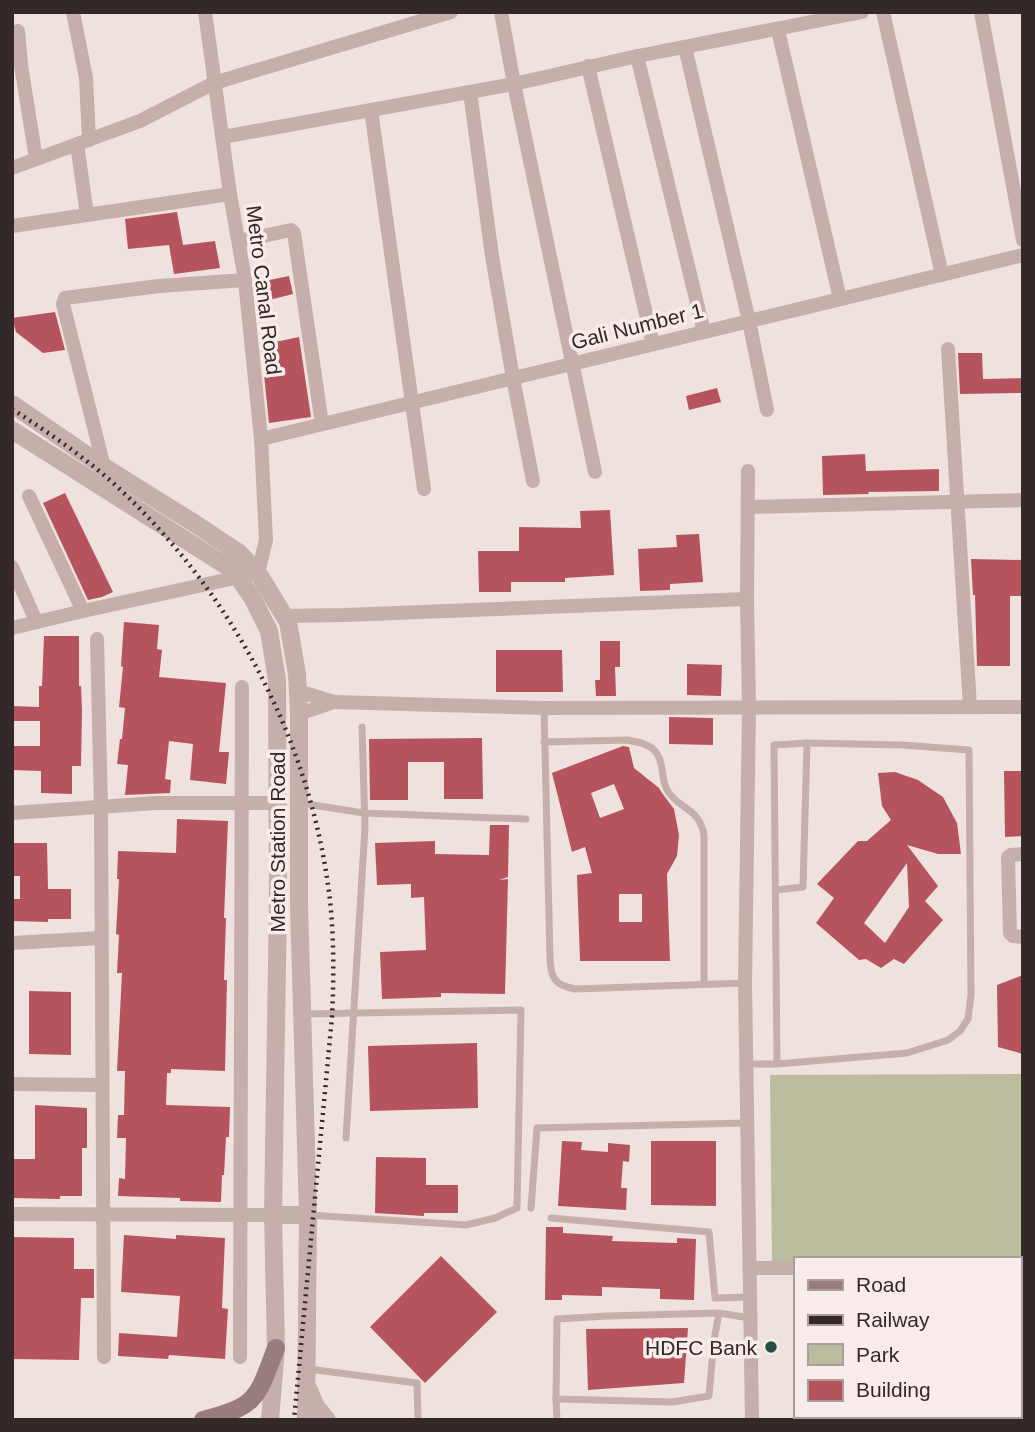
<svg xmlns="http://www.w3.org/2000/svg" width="1035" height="1432" font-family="Arial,sans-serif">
<rect width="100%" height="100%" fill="#efe1de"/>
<!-- green -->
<polygon fill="#bcbc9f" points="1023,1074 1023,1266 1019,1266 1019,1259 795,1259 795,1267 772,1267 770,1075"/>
<!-- building -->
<g fill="#b6545d" fill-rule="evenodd">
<polygon points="177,212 183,245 215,241 220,268 174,274 169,245 128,249 125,219"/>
<polygon points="289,276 293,294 257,303 255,283"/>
<polygon points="55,312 65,350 43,353 16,332 12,318"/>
<polygon points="299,337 311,417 269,423 261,345"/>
<polygon points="958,353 982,353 983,379 1023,378 1023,393 960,394"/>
<polygon points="717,388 721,402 689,410 686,396"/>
<polygon points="865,454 866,471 939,469 939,491 868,492 869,494 823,495 822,456"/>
<polygon points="65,493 113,592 102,597 88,600 43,503"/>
<polygon points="610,510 614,575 565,578 565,582 511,582 511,592 479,592 478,551 519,551 519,527 581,528 580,511"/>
<polygon points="699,534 703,582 670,584 670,590 640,591 638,549 677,547 676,535"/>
<polygon points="971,559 1023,560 1023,596 1010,596 1010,666 977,666 975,595 973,595"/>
<polygon points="124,622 159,625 157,649 162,650 159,677 226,683 219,752 229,752 226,784 190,780 193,744 169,741 165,779 171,780 170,793 125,795 128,765 117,764 120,739 122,739 125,708 119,707 123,667 121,666"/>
<polygon points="44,636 79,636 79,686 81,686 82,710 81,766 72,766 72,794 41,793 41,771 12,770 12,746 40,746 40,721 12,721 12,706 39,707 39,686 42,686"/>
<polygon points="600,641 620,641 620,667 615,667 616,696 596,696 595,680 600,680"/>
<polygon points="496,650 562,650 563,692 496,692"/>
<polygon points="687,664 722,665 721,696 687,695"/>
<polygon points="669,717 713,718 713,745 669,744"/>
<polygon points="482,738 483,799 444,799 444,762 408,762 408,800 370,800 369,739"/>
<path d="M623,746L629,747L634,768L659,788L662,793L674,809L679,835L677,856L667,874L670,961H580L577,875L592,873L585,847L572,852L552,773ZM614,784L624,809L600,818L591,793ZM619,894H642V922H619Z"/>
<polygon points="1004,771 1023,771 1023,836 1005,837"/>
<path d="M895,772L918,780L943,797L957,823L961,854H938L907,845L938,886L925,901L943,920L904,964L894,959L881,968L866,959L859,960L816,923L834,898L817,884L858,841H867L891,820L882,806L878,773ZM907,863L909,907L885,943L864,923Z"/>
<polygon points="177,819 228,821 224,918 226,918 224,980 227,980 225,1071 171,1069 171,1073 167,1073 166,1105 230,1107 229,1137 226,1137 224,1175 222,1175 221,1202 180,1201 180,1198 118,1196 119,1178 125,1179 126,1138 117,1138 118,1115 124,1115 125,1071 117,1071 122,973 117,973 119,935 116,934 119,879 117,879 118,851 176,853"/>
<polygon points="490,825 509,825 508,877 499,880 508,879 505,994 441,993 441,997 382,999 380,952 426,950 424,897 411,898 411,884 377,885 375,843 435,841 435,854 489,855"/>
<polygon points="12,843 47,843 48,889 71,889 71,919 48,919 48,922 12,921 12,899 20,899 20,876 12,876"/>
<polygon points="1023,975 1023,1054 998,1047 997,985"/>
<polygon points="29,991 71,992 71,1055 29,1054"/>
<polygon points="477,1043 478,1108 370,1111 368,1046"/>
<polygon points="35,1105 87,1108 87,1148 82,1148 82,1196 60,1196 60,1199 12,1198 12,1159 35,1159"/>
<polygon points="562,1141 582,1142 581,1150 608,1152 608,1143 630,1145 629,1162 623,1161 621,1188 627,1188 626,1210 558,1206"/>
<polygon points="651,1141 716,1141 716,1206 651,1205"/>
<polygon points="376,1157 426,1158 426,1185 458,1185 458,1213 424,1213 424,1216 375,1213"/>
<polygon points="546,1227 563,1227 563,1233 613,1236 612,1241 677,1243 677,1238 696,1239 694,1300 660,1299 660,1289 602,1287 602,1296 562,1295 562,1300 545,1300"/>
<polygon points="124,1235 176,1239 176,1235 225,1238 222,1308 228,1309 225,1359 169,1355 168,1359 118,1356 119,1333 177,1337 180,1296 121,1292"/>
<polygon points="12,1237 74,1238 74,1269 94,1269 94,1298 81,1298 79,1360 12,1359"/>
<polygon points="441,1256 497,1312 425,1383 370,1327"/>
<polygon points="688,1328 684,1383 588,1390 586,1329"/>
</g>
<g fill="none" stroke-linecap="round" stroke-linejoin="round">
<!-- service -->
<g stroke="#c6aeab" stroke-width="7">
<path d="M544,708L550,959C551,979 555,985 575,989L745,983"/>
<path d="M544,742L627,740C637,742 646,743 653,749C665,760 660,776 667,790C679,810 699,807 704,835V984"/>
<polyline points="300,803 364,813 526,819"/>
<polyline points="776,890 803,887 807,743"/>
<polyline points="303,1014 521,1010 517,1208 495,1218 466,1225 308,1215"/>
<polyline points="746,1064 777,1064 907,1053 948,1040 960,1031 968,1019 971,995 969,750 902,745 807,743 774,745 777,1064"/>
<polyline points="346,1138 365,827 362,727"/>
<polyline points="531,1208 537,1128 747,1123"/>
<polyline points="551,1218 709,1232 715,1298 750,1297"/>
<polyline points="719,1313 607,1316 557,1319 556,1399 672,1402 709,1396 714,1340 719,1313 750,1318"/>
<polyline points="308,1369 417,1383 418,1420"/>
<polyline points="556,1399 557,1420"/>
</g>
<!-- minor -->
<g stroke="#c6aeab" stroke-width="14">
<polyline points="73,12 86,78 89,140"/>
<polyline points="501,12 514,84 595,472"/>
<polyline points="883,12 942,275"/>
<polyline points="981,12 1023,240"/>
<polyline points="778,30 840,299"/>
<polyline points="18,31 21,65 36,159"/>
<polyline points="685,47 749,321 767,410"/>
<polyline points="637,56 704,332"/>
<polyline points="588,66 653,344"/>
<polyline points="470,92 492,256 513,378 533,481"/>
<polyline points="371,110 424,489"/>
<polyline points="223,137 514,84 633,57 862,12"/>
<polyline points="77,144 87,215"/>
<polyline points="12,168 140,121 214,83 451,12"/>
<polyline points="12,226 230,194"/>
<polyline points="239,241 291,230 294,233 322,424"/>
<polyline points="948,349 970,707"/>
<polyline points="261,439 1023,255"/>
<polyline points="104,467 63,304 65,298 159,286 245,280"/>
<polyline points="748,471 747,599 749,707 745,983 752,1420"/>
<polyline points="29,496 83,611"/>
<polyline points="748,507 1023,500"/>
<polyline points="12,567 36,621"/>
<polyline points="283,616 345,615 747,599"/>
<polyline points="12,628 83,611 258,573 266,540 261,439 245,280 230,194 205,12"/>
<polyline points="97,639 101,807 104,1357"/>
<polyline points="298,691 334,702 299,714"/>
<polyline points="334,702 544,708 1023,707"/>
<polyline points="12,813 156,803 278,803"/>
<polyline points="1023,854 1011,855 1008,857 1010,933 1013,936 1023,937"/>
<polyline points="12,943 101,938"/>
<polyline points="12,1084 102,1085"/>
<polyline points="12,1214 273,1215"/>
<polyline points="750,1268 795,1268"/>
<polyline points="1019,1271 1023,1271"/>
<polyline points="240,1357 242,687"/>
</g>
<!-- tertiary -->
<g stroke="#c6aeab" stroke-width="18">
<polyline points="12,404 104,467 194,523 239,553 258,573 288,622 297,674 299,714 299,905 308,1215 306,1420"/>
<polyline points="12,430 228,567 238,577 253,599 269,631 277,680 278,901 273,1215 276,1348 270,1420"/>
<polyline points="273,1215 308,1215"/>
<polyline points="309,1390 315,1405 327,1420"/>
</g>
<!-- secondary -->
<path stroke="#997d7d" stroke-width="18" d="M203,1420C258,1406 257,1398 276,1348"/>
<!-- rail -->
<path stroke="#342929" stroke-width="4.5" stroke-dasharray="2 5" stroke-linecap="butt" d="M12,409C46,431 80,454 111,481C231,590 311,739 330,900C334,939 334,978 332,1017L294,1420"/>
</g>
<!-- markers -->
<circle fill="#245145" stroke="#f7ece9" stroke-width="2.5" cx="771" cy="1347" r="7"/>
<g text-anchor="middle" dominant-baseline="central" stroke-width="7" stroke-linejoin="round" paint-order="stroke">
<!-- street labels -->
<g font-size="21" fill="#342929" stroke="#f7ece9">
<text transform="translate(264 290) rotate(83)">Metro Canal Road</text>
<text transform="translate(637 326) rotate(-14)">Gali Number 1</text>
<text transform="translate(277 842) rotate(-90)">Metro Station Road</text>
</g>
<!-- poi labels -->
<g font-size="21" fill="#342929" stroke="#f7ece9" text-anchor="end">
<text x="757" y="1347">HDFC Bank</text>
</g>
</g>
<!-- border -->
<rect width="1035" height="1432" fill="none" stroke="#342929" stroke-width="28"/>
<!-- legend -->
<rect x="794" y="1257" width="228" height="161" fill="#f7ece9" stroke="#a99e9c" stroke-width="2"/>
<rect x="808" y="1280" width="35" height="10" fill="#997d7d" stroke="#a99e9c" stroke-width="2"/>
<text x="856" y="1292" font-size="21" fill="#342929">Road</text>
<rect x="808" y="1315" width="35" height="10" fill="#342929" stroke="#a99e9c" stroke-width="2"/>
<text x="856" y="1327" font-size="21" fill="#342929">Railway</text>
<rect x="808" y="1344" width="35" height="21" fill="#bcbc9f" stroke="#a99e9c" stroke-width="2"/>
<text x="856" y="1362" font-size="21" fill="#342929">Park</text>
<rect x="808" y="1380" width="35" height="21" fill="#b6545d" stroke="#a99e9c" stroke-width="2"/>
<text x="856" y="1397" font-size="21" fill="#342929">Building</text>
</svg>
